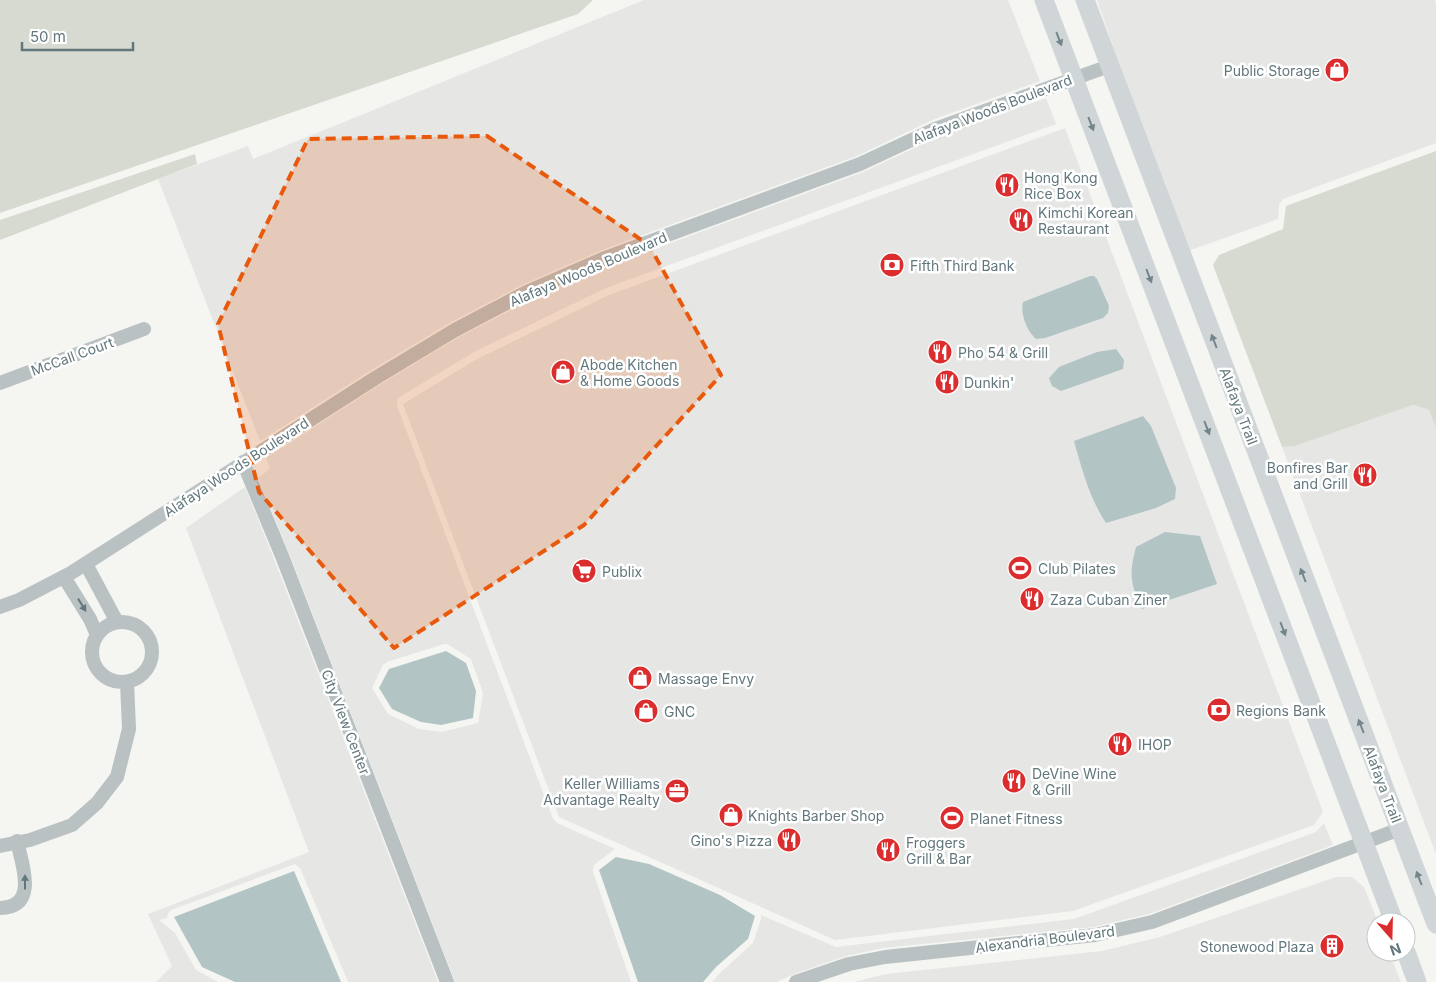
<svg xmlns="http://www.w3.org/2000/svg" width="1436" height="982" font-family="Inter,sans-serif">
<rect width="100%" height="100%" fill="#f5f5f2"/>
<!-- built -->
<g fill="#e6e6e5" fill-rule="evenodd">
<polygon points="644,0 1008,0 1040,81 932,120 857,156 602,250 524,284 451,322 373,369 260,441 158,179 248,146 253,159"/>
<polygon points="1097,0 1435,0 1436,4 1436,143 1283,199 1279,205 1278,219 1188,251 1141,127"/>
<path d="M1046,98L1056,124L606,288L474,352L398,398L397,406L553,819L557,823L615,849L595,864L593,868V872L631,982H455L289,553L258,478L270,469L266,458L381,384L459,337L531,300L608,266L863,172L938,137ZM444,644H447L471,659L483,693L478,723L442,732L419,729L388,714L372,688L383,665L387,662Z"/>
<polygon points="1065,128 1323,812 1314,825 1073,911 835,940 559,817 403,404 477,359 609,295"/>
<polygon points="1413,405 1429,410 1436,428 1436,854 1282,447 1295,446"/>
<polygon points="245,487 274,559 438,982 348,982 300,868 295,864 171,910 168,913 167,918 159,920 175,933 196,970 218,982 156,982 172,966 148,914 309,852 186,528"/>
<polygon points="1324,823 1333,845 1149,914 1093,927 883,948 846,956 794,974 777,982 712,982 721,972 753,943 761,919 761,915 836,947 1074,919 1316,832"/>
<polygon points="1336,877 1352,877 1364,887 1378,922 1376,922 1376,952 1389,952 1401,982 854,982 886,974 1102,951 1160,937"/>
</g>
<!-- green -->
<g fill="#d6dad1">
<polygon points="0,0 593,0 578,14 0,213"/>
<polygon points="1436,151 1436,428 1429,410 1413,405 1295,446 1282,447 1213,265 1219,255 1283,229 1286,206"/>
<polygon points="195,154 197,164 0,240 0,220"/>
</g>
<!-- water -->
<g fill="#b3c4c5">
<path d="M1090,276H1094L1097,279L1109,306L1108,313L1103,318L1045,338L1036,339C1027,331 1020,314 1023,302Z"/>
<polygon points="1116,349 1124,360 1123,369 1061,391 1052,386 1049,378 1059,367 1097,352"/>
<path d="M1143,416L1151,426L1176,488L1175,499L1156,508L1106,523C1090,499 1082,470 1074,441Z"/>
<path d="M1165,532L1200,536L1217,584L1142,609C1130,584 1129,574 1136,547Z"/>
<polygon points="446,651 466,663 476,691 473,718 441,725 421,722 392,709 379,688 389,669"/>
<polygon points="616,857 649,864 720,895 755,916 748,939 716,967 703,982 638,982 599,870"/>
<polygon points="294,871 341,982 235,982 202,967 174,917"/>
</g>
<g fill="none" stroke-linecap="round" stroke-linejoin="round">
<!-- minor -->
<g stroke="#bac1c2" stroke-width="14">
<polyline points="0,383 144,329"/>
<polyline points="243,462 282,556 447,982"/>
<polyline points="86,564 117,622"/>
<polyline points="64,577 90,619 97,635"/>
<polyline points="0,607 19,600 71,573 377,377 455,330 527,292 605,258 860,164 935,129 1109,66"/>
<circle cx="122" cy="652" r="30"/>
<polyline points="0,846 30,840 72,825 97,803 117,777 129,729 127,682"/>
<path d="M0,908C39,907 22,864 17,841"/>
<polyline points="796,982 849,964 885,957 1095,935 1152,922 1400,829"/>
</g>
<!-- major -->
<g stroke="#d0d6d8" stroke-width="19">
<polyline points="1044,0 1394,922"/>
<polyline points="1085,0 1436,924"/>
<polyline points="1406,952 1417,982"/>
</g>
</g>
<!-- one-way arrows -->
<defs><path id="oneway-solid" d="M-6-.8H1V-3.2L6.5 0L1 3.2V.8H-6Z" transform="scale(1.25)"/></defs>
<g fill="#72858a">
<use href="#oneway-solid" transform="translate(1059 39) rotate(69)"/>
<use href="#oneway-solid" transform="translate(1091 124) rotate(69)"/>
<use href="#oneway-solid" transform="translate(1149 276) rotate(69)"/>
<use href="#oneway-solid" transform="translate(1214 341) rotate(-111)"/>
<use href="#oneway-solid" transform="translate(1207 428) rotate(69)"/>
<use href="#oneway-solid" transform="translate(1303 575) rotate(-111)"/>
<use href="#oneway-solid" transform="translate(1283 629) rotate(69)"/>
<use href="#oneway-solid" transform="translate(1361 726) rotate(-111)"/>
<use href="#oneway-solid" transform="translate(1419 878) rotate(-111)"/>
</g>
<g fill="#62777c">
<use href="#oneway-solid" transform="translate(82 605) rotate(58)"/>
<use href="#oneway-solid" transform="translate(25 882) rotate(-90)"/>
</g>
<!-- marked area -->
<path fill="#e8590c" fill-opacity="0.2" stroke="#e8590c" stroke-width="4" stroke-dasharray="10 6" stroke-linejoin="round" d="M487,136L649,245L721,375L584,525L394,648L259,492L218,324L308,139Z"/>
<!-- icons -->
<defs>
<symbol id="shop-disc" viewBox="-11 -11 22 22"><circle r="9.5" fill="#db2d2d" stroke="#fff"/><path d="M-5-2.5h2.3a2.7 3.5 0 0 1 5.4 0H5L5.5 6h-11ZM-1.5-2.5h3a1.5 2.3 0 0 0-3 0Z" fill="#fff"/></symbol>
<symbol id="restaurant-disc" viewBox="-11 -11 22 22"><circle r="9.5" fill="#db2d2d" stroke="#fff"/><path d="M-5-6h1v4h1v-4h1v4h1v-4h1v5L-1.5 .5V6h-2V.5L-5-1ZM5-6V6H3V1.5H1.5Q1.5-4 5-6Z" fill="#fff"/></symbol>
<symbol id="bank-disc" viewBox="-11 -11 22 22"><circle r="9.5" fill="#db2d2d" stroke="#fff"/><path d="M-6-4H6V4H-6ZM0-2.3a2.3 2.3 0 1 0 0 4.6a2.3 2.3 0 1 0 0-4.6Z" fill="#fff"/></symbol>
<symbol id="stadium-disc" viewBox="-11 -11 22 22"><circle r="9.5" fill="#db2d2d" stroke="#fff"/><path d="M0-5a6.5 5 0 1 0 0 10a6.5 5 0 1 0 0-10ZM-3.5-1.8h7v3.6h-7Z" fill="#fff"/></symbol>
<symbol id="supermarket-disc" viewBox="-11 -11 22 22"><circle r="9.5" fill="#db2d2d" stroke="#fff"/><path d="M-6-5.5h2.5l.6 2H6L4.5 2H-2.5L-4.4-4H-6ZM-1.5 3.2a1.3 1.3 0 1 0 .1 0ZM3 3.2a1.3 1.3 0 1 0 .1 0Z" fill="#fff"/></symbol>
<symbol id="office-disc" viewBox="-11 -11 22 22"><circle r="9.5" fill="#db2d2d" stroke="#fff"/><path d="M-6-3h4V-5.5h4V-3h4V5H-6ZM-1-4.5V-3h2v-1.5ZM-6 0V1H6V0Z" fill="#fff"/></symbol>
<symbol id="building-disc" viewBox="-11 -11 22 22"><circle r="9.5" fill="#db2d2d" stroke="#fff"/><path d="M-4-6H4V6H1V3H-1V6H-4ZM-2.5-4.3h1.7v1.8h-1.7ZM.8-4.3h1.7v1.8H.8ZM-2.5-1h1.7V.8h-1.7ZM.8-1h1.7V.8H.8Z" fill="#fff"/></symbol>
</defs>
<g fill-rule="evenodd">
<use href="#shop-disc" x="1323" y="56" width="28" height="28"/>
<use href="#restaurant-disc" x="993" y="171" width="28" height="28"/>
<use href="#restaurant-disc" x="1007" y="206" width="28" height="28"/>
<use href="#bank-disc" x="878" y="251" width="28" height="28"/>
<use href="#restaurant-disc" x="926" y="338" width="28" height="28"/>
<use href="#shop-disc" x="549" y="358" width="28" height="28"/>
<use href="#restaurant-disc" x="933" y="368" width="28" height="28"/>
<use href="#restaurant-disc" x="1351" y="461" width="28" height="28"/>
<use href="#stadium-disc" x="1006" y="554" width="28" height="28"/>
<use href="#supermarket-disc" x="570" y="557" width="28" height="28"/>
<use href="#restaurant-disc" x="1018" y="585" width="28" height="28"/>
<use href="#shop-disc" x="626" y="664" width="28" height="28"/>
<use href="#bank-disc" x="1205" y="696" width="28" height="28"/>
<use href="#shop-disc" x="632" y="697" width="28" height="28"/>
<use href="#restaurant-disc" x="1106" y="730" width="28" height="28"/>
<use href="#restaurant-disc" x="1000" y="767" width="28" height="28"/>
<use href="#office-disc" x="663" y="777" width="28" height="28"/>
<use href="#shop-disc" x="717" y="801" width="28" height="28"/>
<use href="#stadium-disc" x="938" y="804" width="28" height="28"/>
<use href="#restaurant-disc" x="775" y="826" width="28" height="28"/>
<use href="#restaurant-disc" x="874" y="836" width="28" height="28"/>
<use href="#building-disc" x="1318" y="932" width="28" height="28"/>
</g>
<g text-anchor="middle" dominant-baseline="central" stroke-width="5" stroke-linejoin="round" paint-order="stroke">
<!-- poi labels -->
<g font-size="14" fill="#62777c" stroke="#fff" text-anchor="start">
<text x="1320" y="70" text-anchor="end">Public Storage</text>
<text x="1024" y="177">Hong Kong<tspan x="1024" dy="16">Rice Box</tspan></text>
<text x="1038" y="212">Kimchi Korean<tspan x="1038" dy="16">Restaurant</tspan></text>
<text x="910" y="265">Fifth Third Bank</text>
<text x="958" y="352">Pho 54 &amp; Grill</text>
<text x="580" y="364">Abode Kitchen<tspan x="580" dy="16">&amp; Home Goods</tspan></text>
<text x="964" y="382">Dunkin'</text>
<text x="1348" y="467" text-anchor="end">Bonfires Bar<tspan x="1348" dy="16">and Grill</tspan></text>
<text x="1038" y="568">Club Pilates</text>
<text x="602" y="571">Publix</text>
<text x="1050" y="599">Zaza Cuban Ziner</text>
<text x="658" y="678">Massage Envy</text>
<text x="1236" y="710">Regions Bank</text>
<text x="664" y="711">GNC</text>
<text x="1138" y="744">IHOP</text>
<text x="1032" y="773">DeVine Wine<tspan x="1032" dy="16">&amp; Grill</tspan></text>
<text x="660" y="783" text-anchor="end">Keller Williams<tspan x="660" dy="16">Advantage Realty</tspan></text>
<text x="748" y="815">Knights Barber Shop</text>
<text x="970" y="818">Planet Fitness</text>
<text x="772" y="840" text-anchor="end">Gino's Pizza</text>
<text x="906" y="842">Froggers<tspan x="906" dy="16">Grill &amp; Bar</tspan></text>
<text x="1314" y="946" text-anchor="end">Stonewood Plaza</text>
</g>
<!-- street labels -->
<g font-size="14" fill="#62777c" stroke="#fff">
<text transform="translate(992 109) rotate(-21)">Alafaya Woods Boulevard</text>
<text transform="translate(588 269) rotate(-23)">Alafaya Woods Boulevard</text>
<text transform="translate(72 356) rotate(-20)">McCall Court</text>
<text transform="translate(1239 406) rotate(69)">Alafaya Trail</text>
<text transform="translate(236 467) rotate(-33)">Alafaya Woods Boulevard</text>
<text transform="translate(346 722) rotate(69)">City View Center</text>
<text transform="translate(1383 784) rotate(69)">Alafaya Trail</text>
<text transform="translate(1045 939) rotate(-7)">Alexandria Boulevard</text>
</g>
</g>
<!-- north arrow -->
<g transform="translate(1391 937) rotate(160)"><circle r="24" fill="#ffffff" stroke="#c0c9cb"/>
<path d="M0-4L9 19L0 12L-9 19Z" fill="#db2d2d"/>
<text y="-8" font-size="14" font-weight="bold" text-anchor="middle" fill="#62777c">N</text>
</g>
<!-- scale -->
<path d="M22 42v8h111v-8" fill="none" stroke="#62777c" stroke-width="2.5"/>
<text x="30" y="42" font-size="15" fill="#62777c" stroke="#ffffff" stroke-width="4" paint-order="stroke">50 m</text>
</svg>
